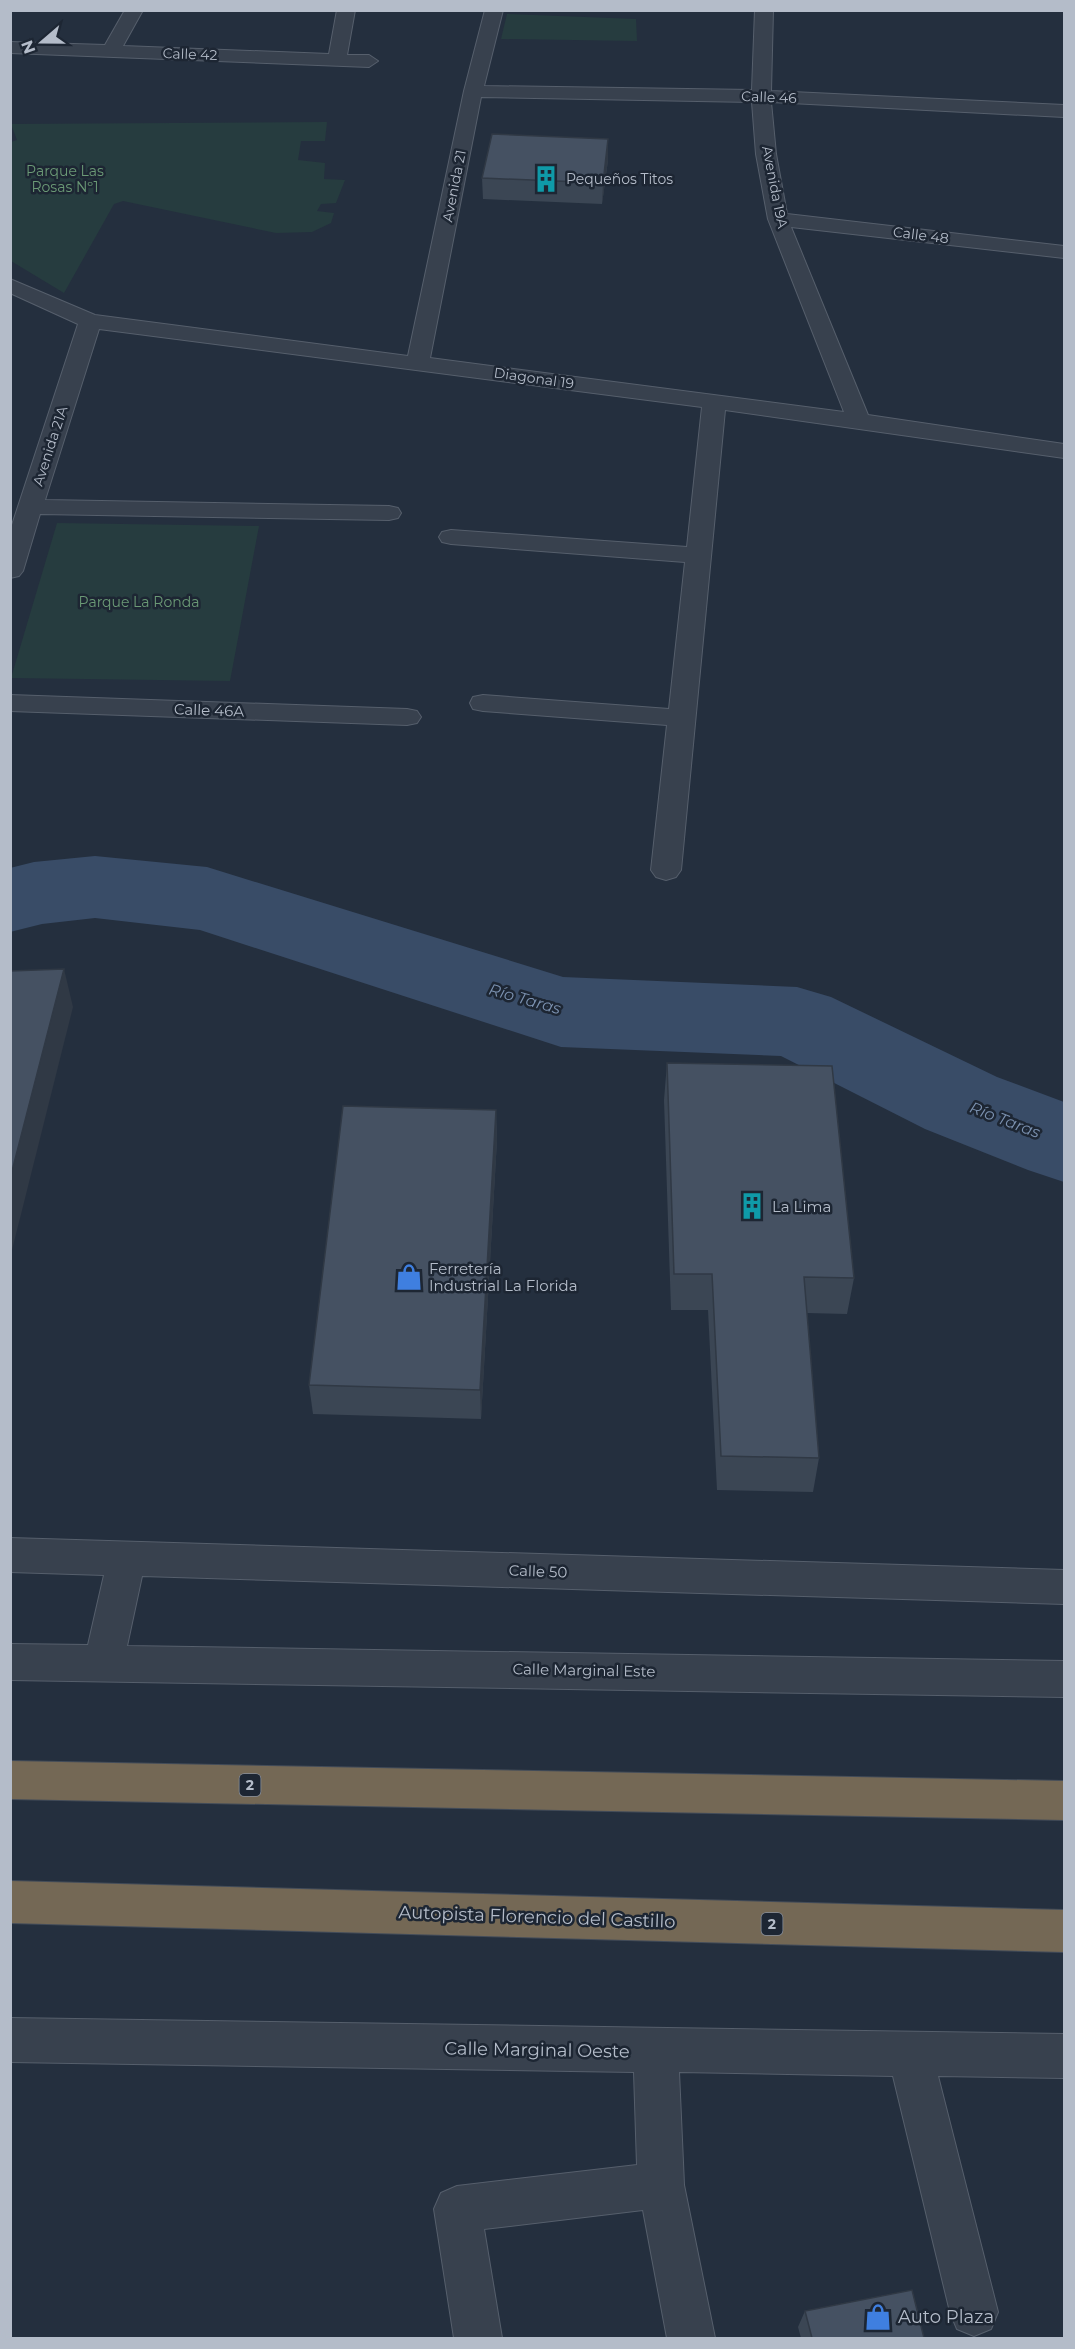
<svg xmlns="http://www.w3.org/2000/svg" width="1075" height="2349" font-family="Montserrat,sans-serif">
<rect width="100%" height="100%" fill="#242f3e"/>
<!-- green -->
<g fill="#263c3f">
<polygon points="507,14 636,19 637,41 501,39"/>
<polygon points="327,122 325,141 301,141 298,160 325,163 324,179 345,180 336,203 321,204 317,211 334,213 331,223 312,232 276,233 123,201 114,204 64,293 11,261 11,142 17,140 11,124"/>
<polygon points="57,523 259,526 230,681 11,678"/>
</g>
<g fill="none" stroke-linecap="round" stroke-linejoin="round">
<!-- river -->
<polygon fill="#394c67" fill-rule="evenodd" points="95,856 207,867 563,977 797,987 831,997 997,1077 1064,1102 1064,1182 1028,1170 925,1129 781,1056 561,1047 200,930 95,918 42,924 10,932 10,868 34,862"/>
<defs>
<g id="minor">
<polygon points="125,10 143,10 123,46 329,54 337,10 355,10 347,55 369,55 378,61 369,67 10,53 10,42 105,45"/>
<path d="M485,10H503L484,86L752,90L755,10H773L771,91L1064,105V117L771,102L776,154L787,214L1064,246V258L791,227L868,415L1064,444V458L725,410L681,870L676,877L666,880L656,877L651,870L667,725L483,711L473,709L470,703L473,697L483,695L669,709L685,562L451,544L442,542L439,537L442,532L451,530L687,547L702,407L99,329L45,500L389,506L398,508L401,513L398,518L389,520L40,514L23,571L19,576L10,578V531L78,324L10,293V279L95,315L408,356L464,91ZM481,97L752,102L756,154L768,219L844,412L430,358Z"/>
<polygon points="10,695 407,709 417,711 421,717 417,723 407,725 10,711"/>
<polygon points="10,1538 1064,1570 1064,1604 142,1576 127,1646 1064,1661 1064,1697 10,1680 10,1644 88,1645 104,1575 10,1572"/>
<polygon points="10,2018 1064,2034 1064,2078 938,2076 998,2312 991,2329 974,2336 957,2329 950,2312 893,2076 679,2072 684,2185 715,2338 667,2338 643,2210 484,2229 502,2338 454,2338 434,2209 441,2193 457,2186 637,2165 634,2072 10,2062"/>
</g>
<g id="highway">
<polygon points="10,1761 1064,1781 1064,1820 10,1799"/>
<polygon points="10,1881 1064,1910 1064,1952 10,1923"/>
</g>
</defs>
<!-- minor casing -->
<use href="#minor" stroke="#565f6c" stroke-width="2"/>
<!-- highway casing -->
<use href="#highway" stroke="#434c59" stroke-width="2"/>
<!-- minor -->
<use href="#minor" fill="#38414e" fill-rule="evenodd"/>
<!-- highway -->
<use href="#highway" fill="#746855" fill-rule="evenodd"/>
</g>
<!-- wall -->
<g fill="#3b4654">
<polygon points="608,139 608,160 602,204 483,199 482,178"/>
<polygon points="667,1063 854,1278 847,1314 807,1313 819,1458 813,1492 717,1490 708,1310 671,1310 664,1100"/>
<polygon points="496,1110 497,1140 481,1419 313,1414 309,1385"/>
<polygon points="805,2311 924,2338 801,2338 798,2327"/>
</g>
<!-- shaded-wall -->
<g fill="#303945">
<polygon points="608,139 608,160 602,204 603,183"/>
<polygon points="64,969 73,1007 10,1258 10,1179"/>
<polygon points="496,1110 497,1140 481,1419 480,1390"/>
</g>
<!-- building -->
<g fill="#455162" stroke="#303945" stroke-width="1.5">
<polygon points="492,134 608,139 603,183 482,178"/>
<polygon points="64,969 10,1179 10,971"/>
<polygon points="667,1063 832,1066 854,1278 804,1277 819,1458 721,1456 712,1274 674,1274"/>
<polygon points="343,1106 496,1110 480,1390 309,1385"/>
<polygon points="912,2290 924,2338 812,2338 805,2311"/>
</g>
<!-- icons -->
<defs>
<symbol id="building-bare" viewBox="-9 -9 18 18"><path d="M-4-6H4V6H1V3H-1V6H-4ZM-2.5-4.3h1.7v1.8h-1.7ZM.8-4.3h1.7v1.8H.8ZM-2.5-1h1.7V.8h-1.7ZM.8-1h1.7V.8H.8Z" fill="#0f9aa8" stroke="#1d2633" stroke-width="2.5" paint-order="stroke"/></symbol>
<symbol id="shop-bare" viewBox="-9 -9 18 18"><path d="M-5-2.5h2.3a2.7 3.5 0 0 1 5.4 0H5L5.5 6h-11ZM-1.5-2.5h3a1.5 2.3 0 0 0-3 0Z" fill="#3f7fe0" stroke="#1d2633" stroke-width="2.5" paint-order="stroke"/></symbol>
</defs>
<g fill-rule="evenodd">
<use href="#building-bare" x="527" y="160" width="38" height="38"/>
<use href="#building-bare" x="733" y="1187" width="38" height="38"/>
<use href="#shop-bare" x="390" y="1258" width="38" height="38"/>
<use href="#shop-bare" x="859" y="2298" width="38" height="38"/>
</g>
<g text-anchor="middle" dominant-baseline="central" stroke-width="5" stroke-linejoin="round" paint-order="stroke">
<!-- far-street labels -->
<g font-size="14" fill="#b4bcc9" stroke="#1d2633">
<text transform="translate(190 54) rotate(2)">Calle 42</text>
<text transform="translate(769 97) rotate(2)">Calle 46</text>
<text transform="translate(454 186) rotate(-79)">Avenida 21</text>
<text transform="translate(775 187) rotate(79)">Avenida 19A</text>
<text transform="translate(921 235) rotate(7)">Calle 48</text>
<text transform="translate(534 378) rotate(8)">Diagonal 19</text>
<text transform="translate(50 446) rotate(-72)">Avenida 21A</text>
</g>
<!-- far-park labels -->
<g font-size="14" fill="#6b9a76" stroke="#1d2633">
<text x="65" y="171">Parque Las<tspan x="65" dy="16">Rosas Nº1</tspan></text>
<text x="139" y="602">Parque La Ronda</text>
</g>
<!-- far-poi labels -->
<g font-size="14" fill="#b4bcc9" stroke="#1d2633" text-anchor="start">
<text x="566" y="179">Pequeños Titos</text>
</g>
<!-- shield labels -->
<g fill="#1d2633" stroke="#878f9c" stroke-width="1.5">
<rect x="239.5" y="1774" width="21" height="22" rx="4.5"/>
<rect x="761.5" y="1913" width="21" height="22" rx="4.5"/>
</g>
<g font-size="14" font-weight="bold" fill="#b4bcc9">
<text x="250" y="1785">2</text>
<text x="772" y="1924">2</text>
</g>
<!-- street labels -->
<g font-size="15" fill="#b4bcc9" stroke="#1d2633">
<text transform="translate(209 710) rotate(2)">Calle 46A</text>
<text transform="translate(538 1571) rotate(2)">Calle 50</text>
<text transform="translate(584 1670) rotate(1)">Calle Marginal Este</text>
</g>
<!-- poi labels -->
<g font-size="15" fill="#b4bcc9" stroke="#1d2633" text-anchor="start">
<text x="772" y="1206">La Lima</text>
<text x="429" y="1268">Ferretería<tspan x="429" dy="17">Industrial La Florida</tspan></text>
</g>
<!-- water labels -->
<g font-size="16" font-style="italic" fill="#7c92b1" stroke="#1d2633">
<text transform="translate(525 999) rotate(16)">Río Taras</text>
<text transform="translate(1005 1120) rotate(21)">Río Taras</text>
</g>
<!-- near-street labels -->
<g font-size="18" fill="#b4bcc9" stroke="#1d2633">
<text transform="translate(537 1917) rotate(2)">Autopista Florencio del Castillo</text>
<text transform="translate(537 2050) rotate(1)">Calle Marginal Oeste</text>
</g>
<!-- near-poi labels -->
<g font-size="18" fill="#b4bcc9" stroke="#1d2633" text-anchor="start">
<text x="898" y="2317">Auto Plaza</text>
</g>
</g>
<!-- border -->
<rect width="1075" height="2349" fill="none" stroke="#b4bcc9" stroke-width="24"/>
<!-- north arrow -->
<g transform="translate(42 42) rotate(250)" stroke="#1d2633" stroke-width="4.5" paint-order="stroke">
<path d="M0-4.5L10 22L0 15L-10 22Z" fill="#b4bcc9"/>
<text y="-9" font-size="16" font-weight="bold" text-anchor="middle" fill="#b4bcc9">N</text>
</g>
</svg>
